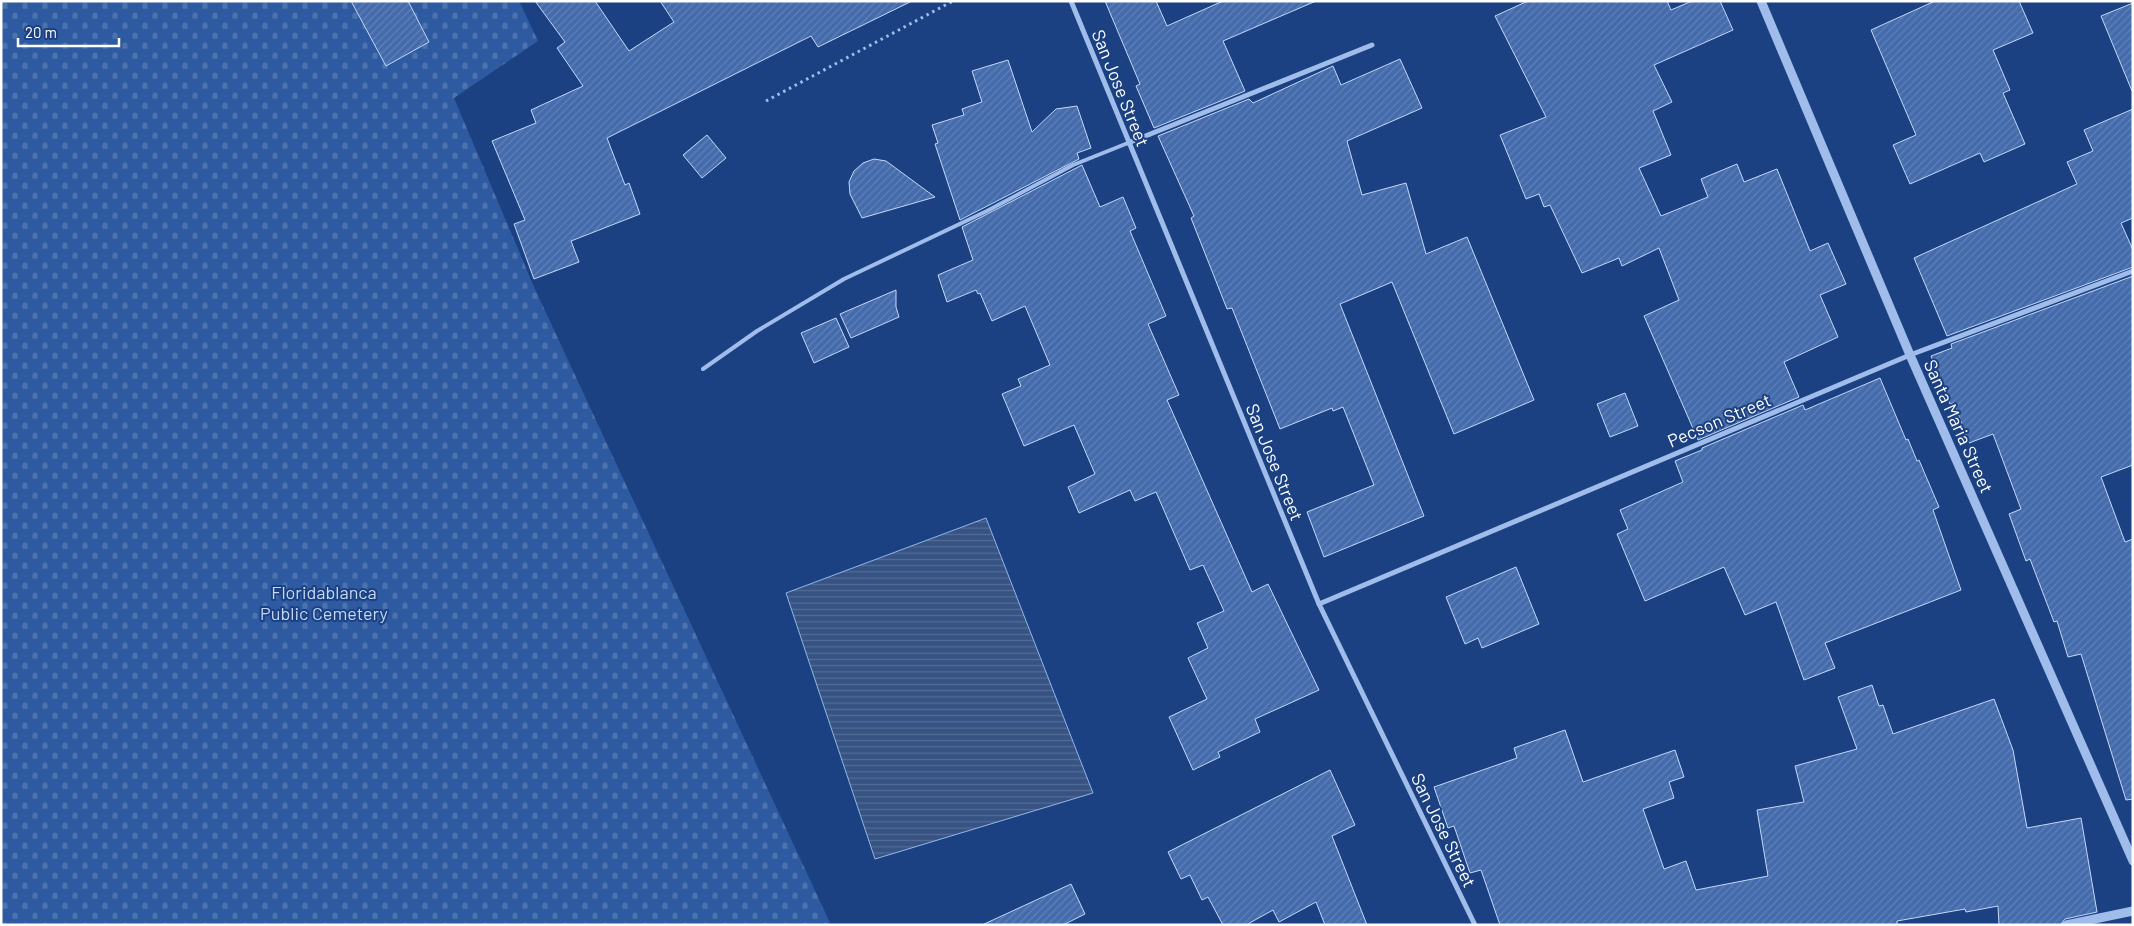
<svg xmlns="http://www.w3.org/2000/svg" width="2134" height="926" font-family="Barlow,sans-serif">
<defs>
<pattern id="cemetery-stones" width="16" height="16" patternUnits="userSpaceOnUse" patternTransform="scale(1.25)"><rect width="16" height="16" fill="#2e5aa1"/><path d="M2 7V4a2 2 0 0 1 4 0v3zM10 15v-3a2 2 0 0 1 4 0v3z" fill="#4d73af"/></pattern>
<pattern id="water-rules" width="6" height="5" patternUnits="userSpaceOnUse" patternTransform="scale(1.25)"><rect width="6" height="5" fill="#365383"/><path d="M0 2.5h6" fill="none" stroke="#546d96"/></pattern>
<pattern id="building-hatch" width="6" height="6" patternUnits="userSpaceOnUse" patternTransform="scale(1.25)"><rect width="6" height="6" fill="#446bab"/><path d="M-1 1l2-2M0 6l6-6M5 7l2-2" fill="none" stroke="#6081b8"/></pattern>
</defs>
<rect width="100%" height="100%" fill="#1b4182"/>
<!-- cemetery -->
<polygon fill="url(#cemetery-stones)" points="1,1 519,1 538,41 454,98 534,287 831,925 1,925"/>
<!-- water -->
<polygon fill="url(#water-rules)" stroke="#92b6ed" points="986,518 1093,793 875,859 786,593"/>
<!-- building -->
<g fill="url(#building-hatch)" stroke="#c4d8f8">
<polygon points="351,1 408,1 429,42 386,66"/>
<polygon points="535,1 595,1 629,51 674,22 660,1 912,1 818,47 811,36 607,138 625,185 629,183 640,214 571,241 579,262 534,279 514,224 525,220 492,141 536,123 531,110 583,86 557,48 565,42"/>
<polygon points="1105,1 1156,1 1167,26 1223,1 1316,1 1223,41 1245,91 1154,128 1136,86 1140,84"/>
<polygon points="1528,1 1667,1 1671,10 1692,1 1720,1 1733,30 1654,65 1672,102 1653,111 1671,155 1639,168 1661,216 1708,197 1701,179 1737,164 1744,182 1777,169 1810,251 1828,243 1846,284 1820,295 1838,337 1784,362 1799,397 1698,440 1644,316 1679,300 1659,248 1622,266 1619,258 1582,273 1550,205 1544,207 1539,194 1526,199 1500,135 1546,117 1495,16"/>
<polygon points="1935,1 2019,1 2033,33 1993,50 2010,90 2003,93 2025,144 1984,162 1980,153 1910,184 1893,145 1916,135 1871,30"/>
<polygon points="2133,3 2133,91 2132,91 2101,16"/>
<polygon points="1400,59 1422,108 1347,141 1362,195 1406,183 1426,254 1467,237 1534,400 1454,434 1392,282 1340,304 1424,516 1324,557 1307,512 1374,485 1343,407 1333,411 1332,408 1280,429 1232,308 1227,309 1191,218 1194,216 1158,136 1249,99 1253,103 1333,66 1341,85"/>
<polygon points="1008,60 1032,132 1056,109 1077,106 1091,148 1077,153 1079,159 960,220 935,144 938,143 932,125 964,115 962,109 982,102 972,71"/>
<polygon points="2133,109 2133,218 2121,223 2133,250 2133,267 1947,336 1914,258 2077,184 2067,162 2093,151 2084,130"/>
<polygon points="707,135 726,158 702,178 683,155"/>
<polygon points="874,159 886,161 935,197 862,218 850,194 849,182 854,171 863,163"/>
<polygon points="1082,165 1100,207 1123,197 1136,228 1130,231 1166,316 1148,324 1179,395 1167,400 1252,592 1268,584 1319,690 1255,719 1260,732 1218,752 1220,757 1193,770 1169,717 1207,699 1188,658 1208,648 1197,623 1224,611 1203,565 1190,570 1156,492 1135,501 1130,490 1079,513 1068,487 1095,474 1074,425 1024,446 1002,394 1021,386 1018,379 1050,365 1025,306 992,321 980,293 978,294 976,290 947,302 938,275 973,260 962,227"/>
<polygon points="2133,276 2133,465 2101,477 2125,542 2133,539 2133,799 2126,800 2081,654 2068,657 2057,621 2054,622 2030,559 2026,561 2009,514 2021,509 1993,434 1969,443 1954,403 1950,404 1931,356 1952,348 1951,344"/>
<polygon points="896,290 896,307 899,317 851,338 840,314"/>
<polygon points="836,318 849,347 814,363 801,333"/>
<polygon points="1880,378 1906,440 1908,439 1917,461 1919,460 1939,507 1933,510 1961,590 1825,643 1835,668 1804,680 1776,602 1745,615 1724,567 1645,601 1617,534 1628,529 1620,510 1683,482 1675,461 1702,450 1702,448 1803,405 1805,410"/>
<polygon points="1625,393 1638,426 1610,437 1597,404"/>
<polygon points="1516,567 1539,624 1482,648 1478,638 1465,644 1446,597"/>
<polygon points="1872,685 1879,706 1883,705 1893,734 1994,699 2013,750 2027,828 2081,818 2097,912 2065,919 2060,925 1999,925 1998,906 1966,912 1965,909 1897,921 1897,925 1500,925 1481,870 1470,873 1454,826 1448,828 1434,787 1517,758 1514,748 1565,730 1583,782 1675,750 1684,777 1669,782 1674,798 1643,809 1664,869 1686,861 1696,890 1768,876 1757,810 1804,802 1795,766 1857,749 1838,697"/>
<polygon points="1330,770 1355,825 1332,836 1367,925 1325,925 1316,902 1279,922 1273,910 1246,925 1223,925 1208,897 1202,900 1190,875 1181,879 1168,852"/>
<polygon points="1071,884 1085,914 1063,925 982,925"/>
</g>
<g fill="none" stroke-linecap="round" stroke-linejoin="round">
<!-- path -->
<polyline stroke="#9fbcea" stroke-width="3" stroke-dasharray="2.5 4" stroke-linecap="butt" points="766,101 953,1"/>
<!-- service -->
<polyline stroke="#9fbcea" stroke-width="4" points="703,369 757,331 844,279 987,211 1073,165 1128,143"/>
<!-- minor -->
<g stroke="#9fbcea" stroke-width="5">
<polyline points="1071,1 1319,604 1475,925"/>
<polyline points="1128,143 1372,45"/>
<polyline points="1319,604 1910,355 2133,271"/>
</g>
<!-- tertiary -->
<g stroke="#9fbcea" stroke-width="9">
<polyline points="1761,1 1910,355 2133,861"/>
<polyline points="2066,925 2133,911"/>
</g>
</g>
<g text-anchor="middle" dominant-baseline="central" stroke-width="4" stroke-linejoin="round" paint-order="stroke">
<!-- street labels -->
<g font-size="18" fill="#fff" stroke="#1b4182">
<text transform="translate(1121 88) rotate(68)">San Jose Street</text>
<text transform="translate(1719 420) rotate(-23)">Pecson Street</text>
<text transform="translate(1959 426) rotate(66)">Santa Maria Street</text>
<text transform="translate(1275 462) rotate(68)">San Jose Street</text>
<text transform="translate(1444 830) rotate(64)">San Jose Street</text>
</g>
<!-- park labels -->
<g font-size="18" fill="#c4d8f8" stroke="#1b4182">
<text x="324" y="592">Floridablanca<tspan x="324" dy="21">Public Cemetery</tspan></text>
</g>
</g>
<!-- border -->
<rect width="2134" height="926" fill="none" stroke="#ffffff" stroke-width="5"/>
<!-- scale -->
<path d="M18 38v8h101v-8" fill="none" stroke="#ffffff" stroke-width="2.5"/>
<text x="25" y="38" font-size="15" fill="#ffffff" stroke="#1b4182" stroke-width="4" paint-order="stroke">20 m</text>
</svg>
